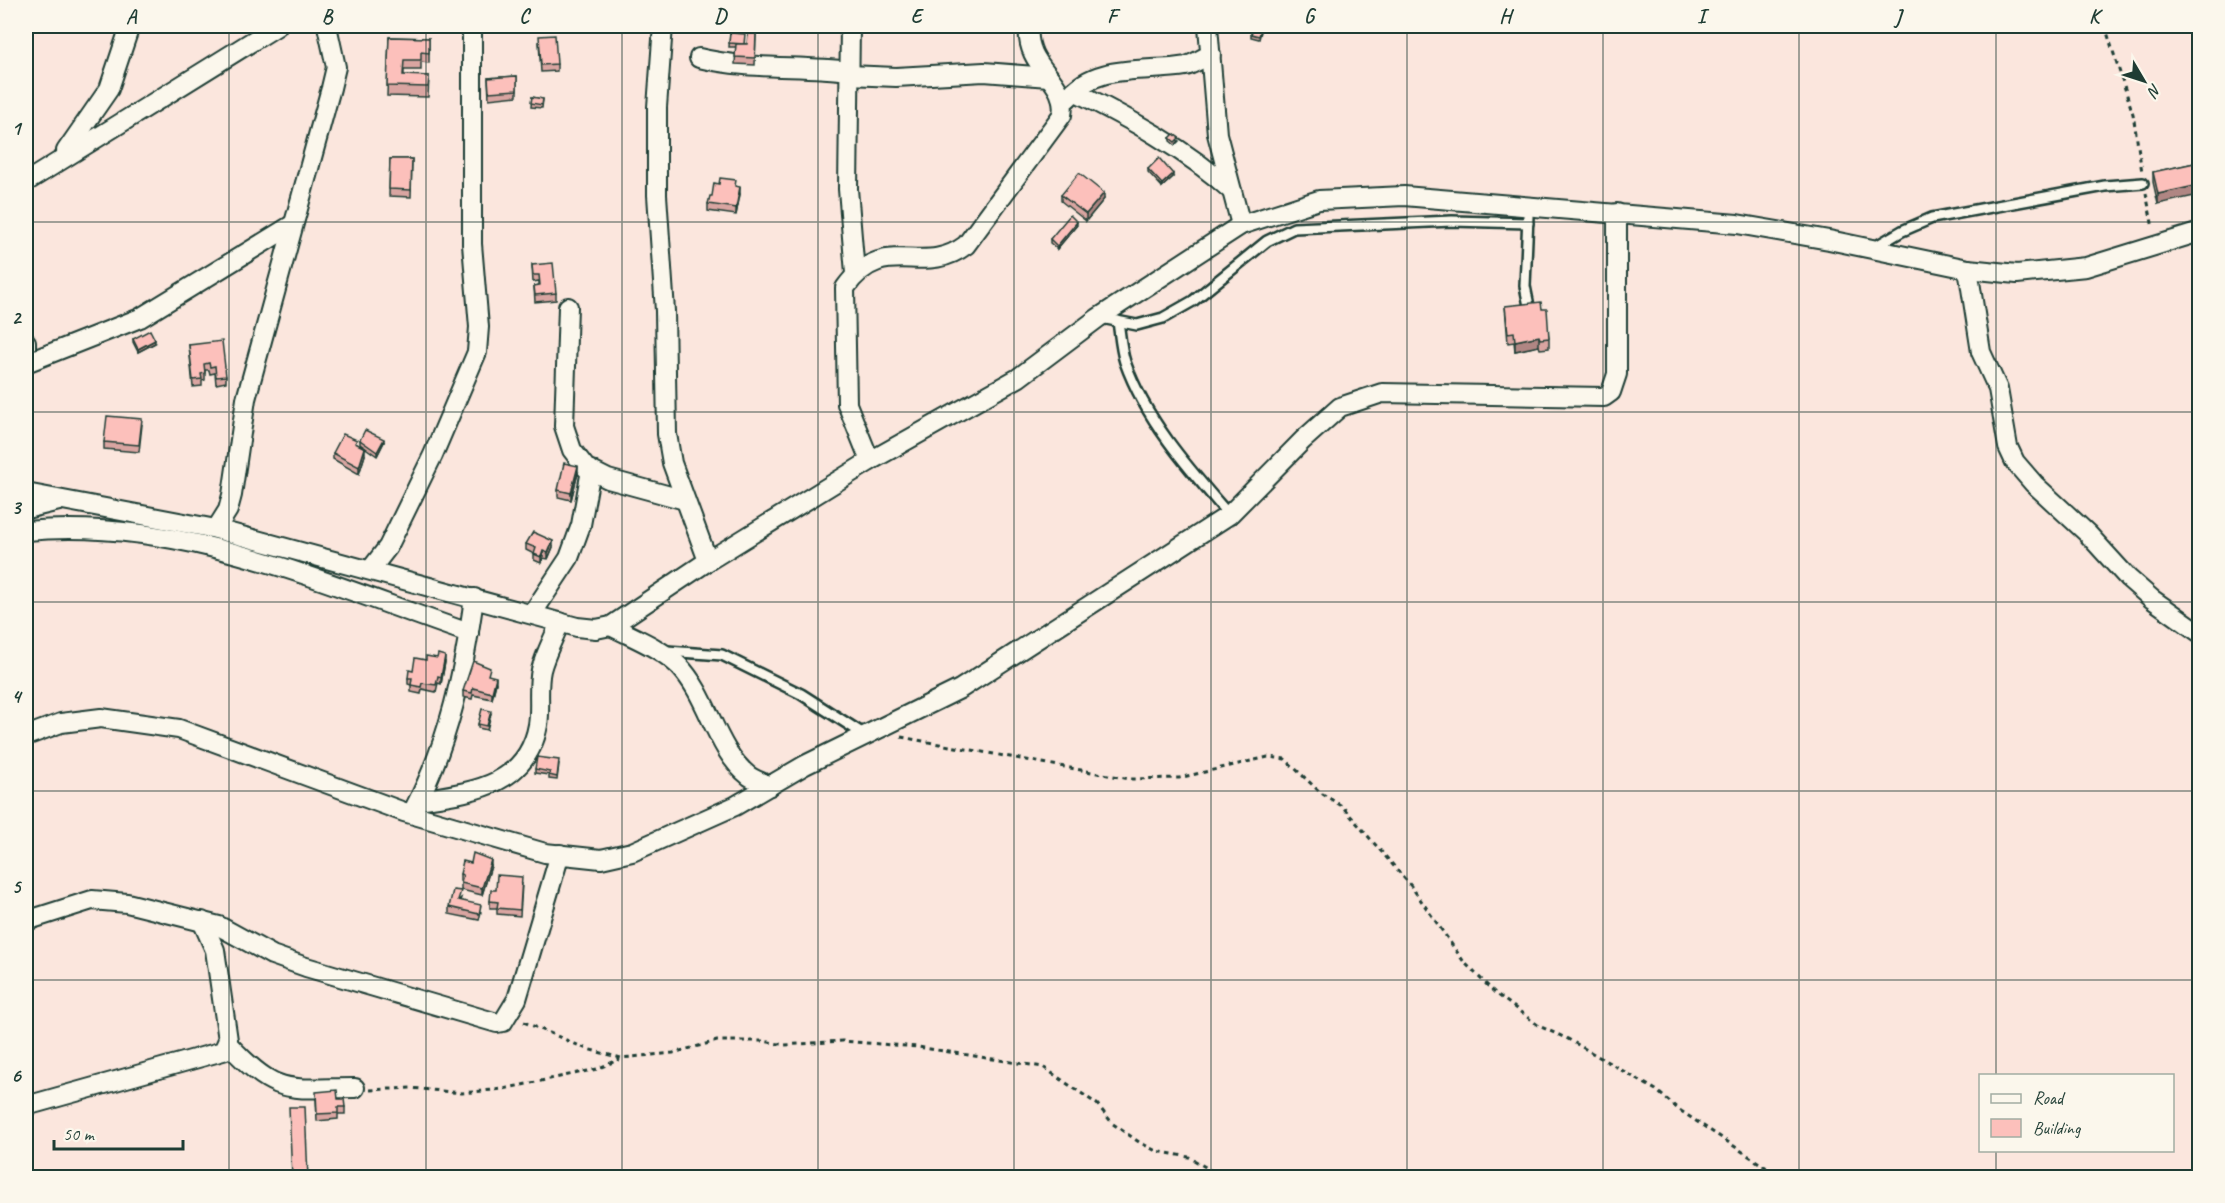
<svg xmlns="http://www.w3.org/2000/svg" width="2225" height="1203" font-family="Caveat,sans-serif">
<rect width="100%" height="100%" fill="#fbe6dd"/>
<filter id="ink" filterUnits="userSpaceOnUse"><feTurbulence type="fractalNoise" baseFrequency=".0167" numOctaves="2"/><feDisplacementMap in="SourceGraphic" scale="12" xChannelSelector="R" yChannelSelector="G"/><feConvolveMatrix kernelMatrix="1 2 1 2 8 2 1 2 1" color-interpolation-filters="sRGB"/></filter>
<g filter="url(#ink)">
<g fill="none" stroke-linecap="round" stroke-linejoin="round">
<defs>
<g id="lane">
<polyline points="1528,216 1525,286 1529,306"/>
<polyline points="1873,248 1902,231 1932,218 2105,186 2143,183"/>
<polyline points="1101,318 1137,325 1163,318 1193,301 1267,241 1294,228 1452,221 1528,223"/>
<path d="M1118,321C1120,335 1121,350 1125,362C1146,421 1189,469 1229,515"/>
<polyline points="667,651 722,655 801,694 865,735"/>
</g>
<g id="street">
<polyline points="663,26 657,107 657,195 665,311 667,434 672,463 708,561"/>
<polyline points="850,26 848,189 855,273"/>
<polyline points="1208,26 1217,134 1241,225"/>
<path d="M699,58C749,70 798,65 849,71"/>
<polyline points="849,75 896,77 984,72 1049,77"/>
<path d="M1074,91C1130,119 1186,149 1232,191"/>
<path d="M1068,98C1094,62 1148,73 1186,66C1194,64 1203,58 1211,54"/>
<polyline points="66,151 109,89 130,26"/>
<polyline points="26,182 277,26"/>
<polyline points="1968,269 1981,352 1998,389 2008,447 2015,462 2034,484 2087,533 2128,578 2152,599 2200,633"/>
<polyline points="568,307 564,426 572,450 586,468 608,479 685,500"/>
<polyline points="26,342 26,353"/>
<polyline points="26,363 140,318 292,225"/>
<path d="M870,461L847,404L845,288C885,232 921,279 966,245L1062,115C1069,79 1024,69 1029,26"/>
<polyline points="26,493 216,529 577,627 596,629 611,626 708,561 870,461 1018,378 1098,318 1241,225 1319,200 1404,196 1737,224 1829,240 1968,269 2017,274 2086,267 2200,232"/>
<polyline points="26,509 59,501"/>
<polyline points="216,529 228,510 232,495 246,399 331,88 336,67 327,26"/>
<path d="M26,531C181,516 326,584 469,633"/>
<polyline points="371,569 388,547 433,455 477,352 479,327 472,244 472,26"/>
<polyline points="532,614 569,558 581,525 591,470"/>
<path d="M611,626C634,638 661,648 679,666C709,697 715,749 749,776C755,780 763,783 770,786"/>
<polyline points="26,736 61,723 101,718 179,729 404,812 545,853 601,859 632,852 735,806 805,765 960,689 1229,515 1303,440 1340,407 1382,393 1604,397 1611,392 1617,374 1617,213"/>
<path d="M419,800C470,792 527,787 538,725C541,707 537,688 541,670C545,654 554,638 560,622"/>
<path d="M415,807C449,742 464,671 474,598"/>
<polyline points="26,921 92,900 127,903 219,926 272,955 306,967 497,1023 503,1022 517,999 560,854"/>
<path d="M228,1044C278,1097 286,1088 355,1088"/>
<polyline points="26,1106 223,1051 228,1040 215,950 202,921"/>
</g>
</defs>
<!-- lane casing -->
<use href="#lane" stroke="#1f3d34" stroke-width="14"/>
<!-- street casing -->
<use href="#street" stroke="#1f3d34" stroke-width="22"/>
<!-- path -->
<g stroke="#1f3d34" stroke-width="3" stroke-dasharray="4.5 4.5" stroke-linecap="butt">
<polyline points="2105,26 2133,114 2142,172"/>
<polyline points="2146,193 2153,228"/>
<polyline points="901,737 1130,779 1179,778 1268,757 1285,759 1321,793 1342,806 1411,886 1464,962 1494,992 1539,1026 1568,1039 1656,1090 1678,1109 1782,1178"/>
<polyline points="524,1022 587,1049 621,1058 673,1053 717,1041 763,1041 785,1045 842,1041 918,1047 1043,1067 1097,1104 1113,1124 1139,1142 1156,1151 1189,1157 1223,1178"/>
<polyline points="370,1090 411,1088 462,1093 503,1089 597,1069 620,1059"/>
</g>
<!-- lane -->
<use href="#lane" stroke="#fbf7ec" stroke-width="9"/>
<!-- street -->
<use href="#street" stroke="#fbf7ec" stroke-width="18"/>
</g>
<!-- wall -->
<g fill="#d9a5a1" stroke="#1f3d34" stroke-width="1.5">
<polygon points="1262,28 1259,39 1251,37 1251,34"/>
<polygon points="730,33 745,44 747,44 756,34 755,65 735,64 736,47 729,47"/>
<polygon points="389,37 429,38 429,63 421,62 421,70 404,70 404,75 429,76 428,97 387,96"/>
<polygon points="539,43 557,64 557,71 541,72"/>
<polygon points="517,76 517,96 489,99 488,78"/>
<polygon points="532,97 543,99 542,108 531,107"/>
<polygon points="1170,138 1179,141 1175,145 1170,141"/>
<polygon points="390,159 412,159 411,197 389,196"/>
<polygon points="2199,162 2158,204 2153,182 2153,172"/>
<polygon points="1148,169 1173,177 1162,187 1148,172"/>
<polygon points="736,186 740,194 736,215 708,211 708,204 712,196"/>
<polygon points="1061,195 1104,199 1086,221 1061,201"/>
<polygon points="1077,225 1057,249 1050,243 1050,239"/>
<polygon points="532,265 556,293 556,300 535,302 534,286 539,285 539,281 533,282"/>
<polygon points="1505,306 1542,309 1549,338 1549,348 1540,349 1539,346 1515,351 1514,342 1508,343"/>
<polygon points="133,339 155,343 138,352 133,342"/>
<polygon points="189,345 226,376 226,382 216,384 215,373 210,374 209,370 205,370 205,380 202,381 202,386 193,387"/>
<polygon points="142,425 139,452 104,449 104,442"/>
<polygon points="360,440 384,442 377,456 360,444"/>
<polygon points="357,444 365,455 359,474 333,459 333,453"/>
<polygon points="578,473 571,500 558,497 558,490"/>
<polygon points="526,544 553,547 548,559 543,558 541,563 534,560 534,554 526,550"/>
<polygon points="445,662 441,684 438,683 436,692 422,689 421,694 411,692 411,685 408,684 408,678 413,671"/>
<polygon points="490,676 496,683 492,699 473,695 472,699 463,697 463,691"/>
<polygon points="491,714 487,730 478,728 478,724"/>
<polygon points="559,764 557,780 549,779 549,775 535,773 535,769"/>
<polygon points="491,866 482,895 461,890 461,881 460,881 460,874"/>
<polygon points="522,884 520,916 497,914 497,908 490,908 490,901 496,890"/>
<polygon points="461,898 460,901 481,912 479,920 449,914 449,907"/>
<polygon points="316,1099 338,1099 345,1107 345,1114 338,1114 338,1119 317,1121"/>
</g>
<!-- shaded-wall -->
<g fill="#b08683" stroke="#1f3d34" stroke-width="1.5">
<polygon points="1173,174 1173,177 1162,187 1162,184"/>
<polygon points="2199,185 2199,195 2158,204 2158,194"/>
<polygon points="740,187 740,194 736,215 736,208"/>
<polygon points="1104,193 1104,199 1086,221 1086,214"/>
<polygon points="1077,222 1077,225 1057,249 1057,246"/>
<polygon points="1539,336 1539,346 1515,351 1515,341"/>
<polygon points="155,340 155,343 138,352 138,349"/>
<polygon points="384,439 384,442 377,456 377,452"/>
<polygon points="365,448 365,455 359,474 359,467"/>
<polygon points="578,466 578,473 571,500 571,493"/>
<polygon points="553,541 553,547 548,559 548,553"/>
<polygon points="543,551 543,558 541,563 541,557"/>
<polygon points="445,656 445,662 441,684 441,677"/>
<polygon points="496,677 496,683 492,699 492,693"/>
<polygon points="491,860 491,866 482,895 482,888"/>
</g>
<!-- building -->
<g fill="#fcc0bb" stroke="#1f3d34" stroke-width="1.5">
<polygon points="1253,26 1262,26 1259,36 1251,34"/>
<polygon points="730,33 745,34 744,44 729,43"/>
<polygon points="748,34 756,34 755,58 735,57 736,44 747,44"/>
<polygon points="555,35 557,64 541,65 539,36"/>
<polygon points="389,37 429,38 429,53 421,52 421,60 404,60 403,75 429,76 428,87 387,86"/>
<polygon points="517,76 517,90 489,92 488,78"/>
<polygon points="532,97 543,99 542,105 531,103"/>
<polygon points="1174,134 1179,138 1175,142 1170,138"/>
<polygon points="1159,158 1173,174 1162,184 1148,169"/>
<polygon points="390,159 412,159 411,190 389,189"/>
<polygon points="2199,162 2199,185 2158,194 2153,172"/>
<polygon points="1079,173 1104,193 1086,214 1061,195"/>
<polygon points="720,178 736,180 735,186 740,187 736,208 708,204 710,196 712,196 714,183 719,184"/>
<polygon points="1070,215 1077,222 1057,246 1050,239"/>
<polygon points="553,263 556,293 535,295 534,286 540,285 539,275 533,275 532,265"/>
<polygon points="1541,302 1542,309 1547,309 1549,338 1540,339 1539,336 1515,341 1514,332 1508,333 1505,306"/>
<polygon points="150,330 155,340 138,349 133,339"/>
<polygon points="222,341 226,376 216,377 215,366 210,367 209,363 204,364 205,373 201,374 202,379 193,380 189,345"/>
<polygon points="107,416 142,419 139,445 104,442"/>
<polygon points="365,430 384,439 377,452 360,440"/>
<polygon points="343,434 357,440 355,443 365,448 359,467 333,453"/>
<polygon points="564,463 578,466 571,493 558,490"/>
<polygon points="533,532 553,541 548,553 543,551 541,557 534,554 536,548 526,544"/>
<polygon points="438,654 445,656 441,677 438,676 436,685 422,683 421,687 411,685 412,678 408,678 409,670 413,671 415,658 426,660 426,656 437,658"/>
<polygon points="473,661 490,668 488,675 496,677 492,693 473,688 472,693 463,691"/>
<polygon points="482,709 491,711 487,726 478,724"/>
<polygon points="537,757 559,760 557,777 549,775 550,772 535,769"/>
<polygon points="473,853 491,860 482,888 461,883 463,875 460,874 463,861 471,863"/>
<polygon points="497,875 522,877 520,910 497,908 498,902 490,901 491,890 496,890"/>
<polygon points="453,890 461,891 458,900 481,905 479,914 449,907"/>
<polygon points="337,1090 338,1099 344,1099 345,1107 338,1107 338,1113 317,1114 316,1092"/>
<polygon points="289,1107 305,1107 308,1178 292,1178"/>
</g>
</g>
<!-- grid -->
<path fill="none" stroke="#1f3d34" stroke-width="1.5" stroke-opacity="0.55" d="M229,26V1178M426,26V1178M622,26V1178M818,26V1178M1014,26V1178M1211,26V1178M1407,26V1178M1603,26V1178M1799,26V1178M1996,26V1076M26,222H2200M26,412H2200M26,602H2200M26,791H2200M26,980H2200M1996,1150V1178"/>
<!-- margin -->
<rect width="2225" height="1203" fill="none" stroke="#fbf7ec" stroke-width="66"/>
<!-- legend -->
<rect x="1979" y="1074" width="195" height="78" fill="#fbf7ec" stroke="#a3ada2" stroke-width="1.5"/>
<rect x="1991" y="1094" width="30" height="9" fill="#fbf7ec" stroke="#a3ada2" stroke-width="1.5"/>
<text x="2033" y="1104" font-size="18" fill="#1f3d34">Road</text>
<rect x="1991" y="1119" width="30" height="18" fill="#fcc0bb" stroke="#a3ada2" stroke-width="1.5"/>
<text x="2033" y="1134" font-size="18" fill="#1f3d34">Building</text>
<!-- north arrow -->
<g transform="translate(2144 81) rotate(129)" stroke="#fbf7ec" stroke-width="4.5" paint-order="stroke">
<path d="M0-4.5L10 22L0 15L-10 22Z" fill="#1f3d34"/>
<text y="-9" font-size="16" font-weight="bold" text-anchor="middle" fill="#1f3d34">N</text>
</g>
<!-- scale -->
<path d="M54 1140v9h129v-9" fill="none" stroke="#1f3d34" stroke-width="3"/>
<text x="63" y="1140" font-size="18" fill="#1f3d34" stroke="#fbf7ec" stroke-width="4.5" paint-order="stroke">50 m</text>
<rect x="33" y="33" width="2159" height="1137" fill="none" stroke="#1f3d34" stroke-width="2"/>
<g font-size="20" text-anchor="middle" font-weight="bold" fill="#1f3d34">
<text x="131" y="23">A</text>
<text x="327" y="23">B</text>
<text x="524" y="23">C</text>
<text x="720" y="23">D</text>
<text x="916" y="23">E</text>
<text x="1112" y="23">F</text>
<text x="1309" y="23">G</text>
<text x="1505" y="23">H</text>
<text x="1701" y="23">I</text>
<text x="1898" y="23">J</text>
<text x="2094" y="23">K</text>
<text x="16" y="135">1</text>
<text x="16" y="324">2</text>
<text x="16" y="514">3</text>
<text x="16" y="703">4</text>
<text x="16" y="893">5</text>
<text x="16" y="1082">6</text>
</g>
</svg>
